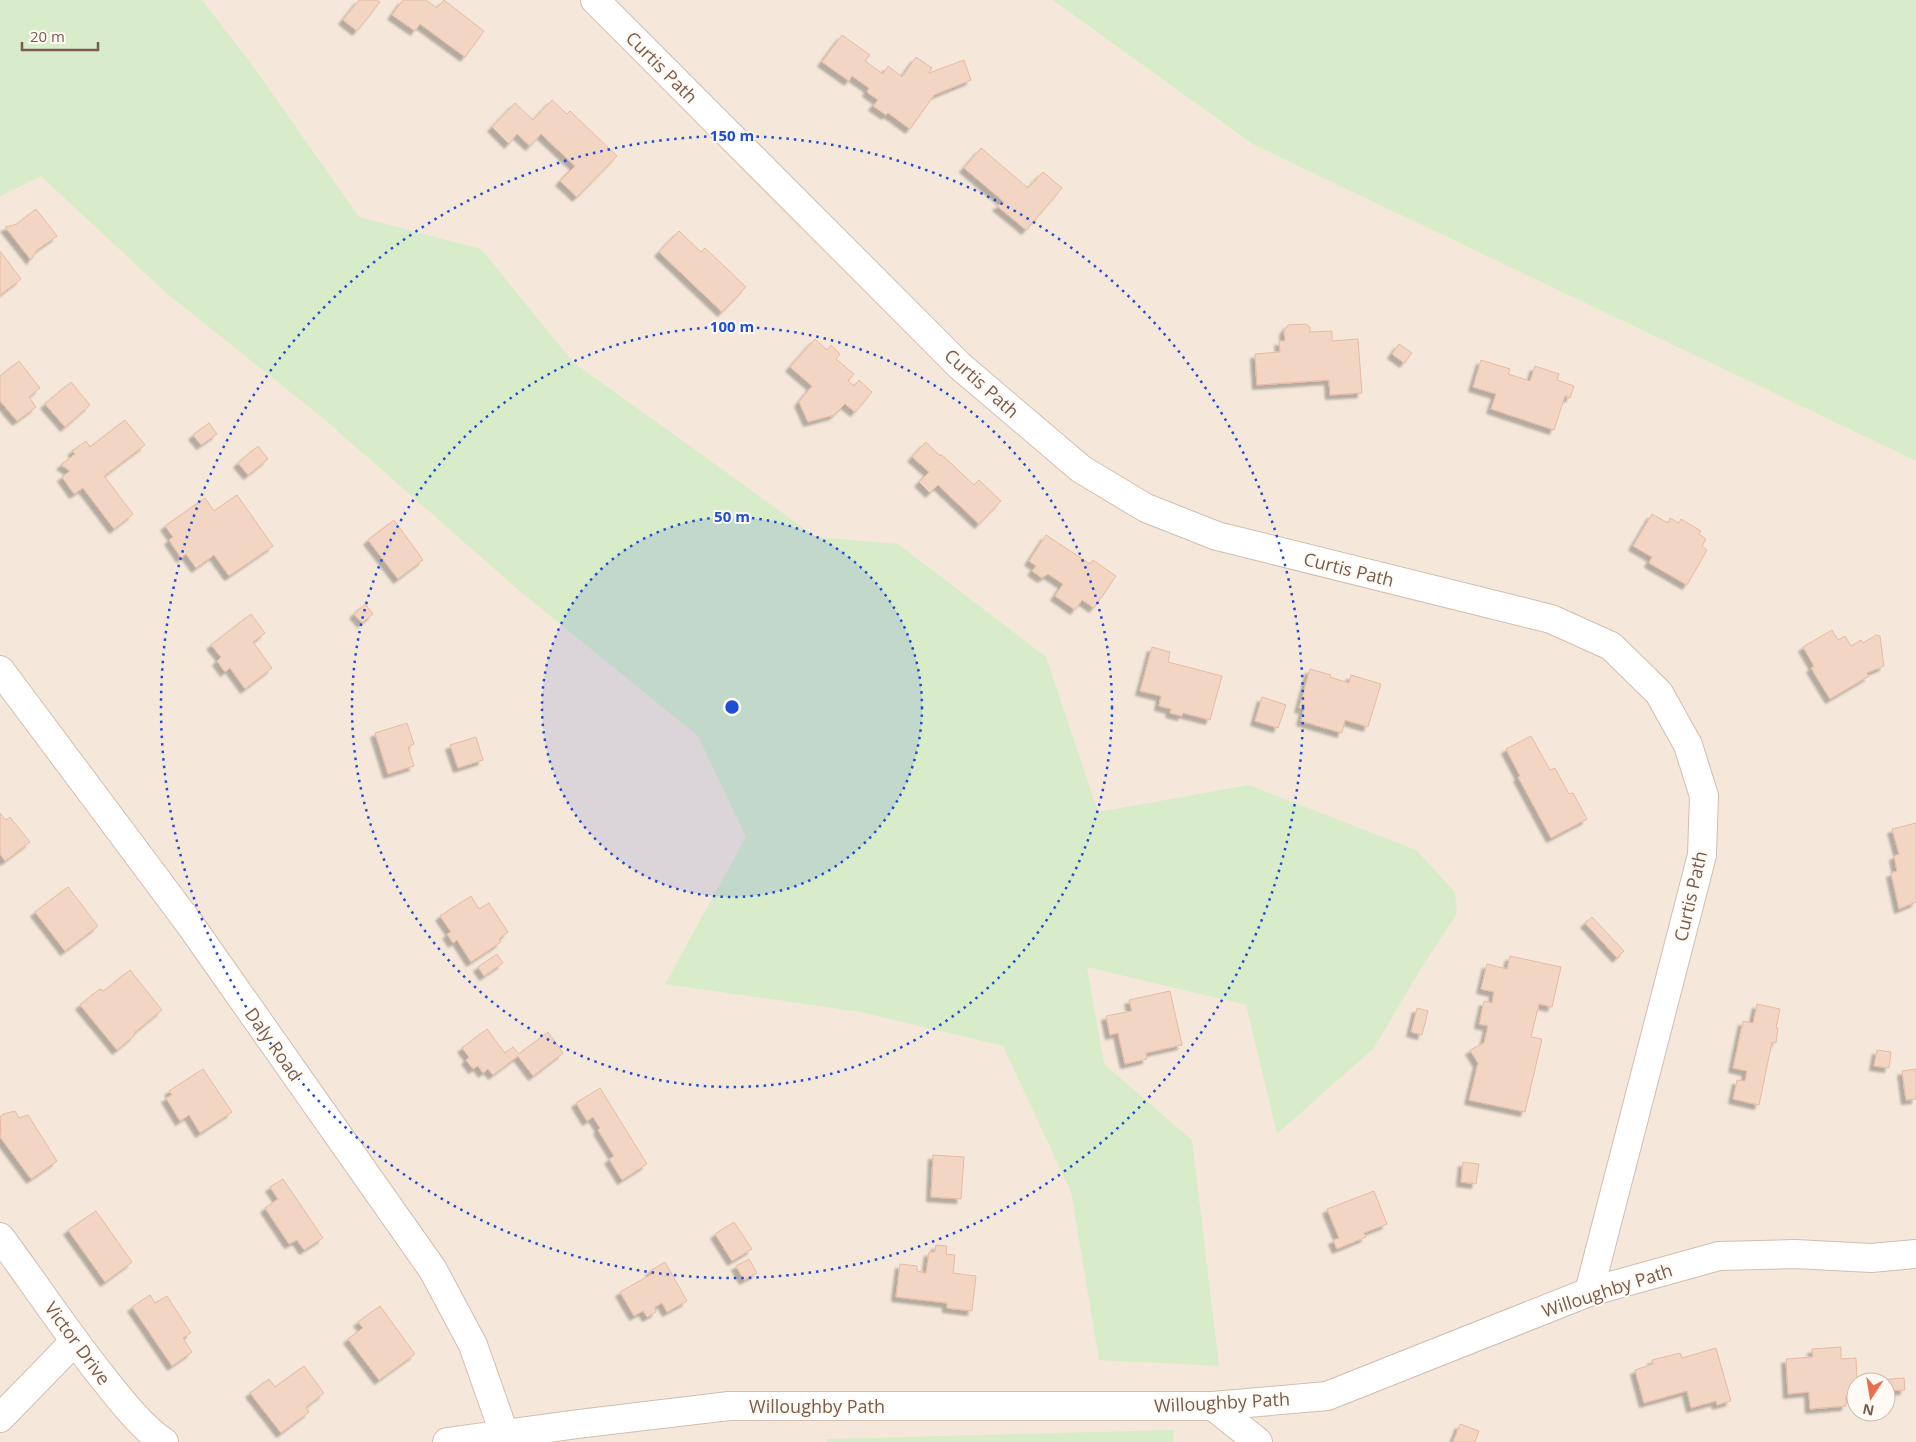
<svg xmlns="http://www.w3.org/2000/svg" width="1916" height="1442" font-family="'Open Sans',sans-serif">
<defs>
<filter id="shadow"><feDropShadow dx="-4.5" dy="4.5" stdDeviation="1" flood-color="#0004"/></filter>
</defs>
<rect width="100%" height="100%" fill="#fdf6ec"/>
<!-- residential -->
<path fill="#f5e8da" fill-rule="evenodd" d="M0,0H1052L1254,145L1916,461V1442H0ZM1856,1382H1886V1412H1856Z"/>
<!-- green -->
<g fill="#d8ecc9">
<polygon points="0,0 202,0 253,66 359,217 481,249 573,362 816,537 898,544 1046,657 1098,812 1249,785 1416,850 1455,892 1457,913 1419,972 1374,1048 1277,1134 1246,1005 1087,967 1104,1064 1192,1140 1219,1366 1099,1360 1071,1192 1003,1046 861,1012 665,984 746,837 698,736 522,593 325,420 164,291 41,176 0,196"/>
<polygon points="1052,0 1916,0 1916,461 1254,145"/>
<polygon points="1174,1430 1173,1442 827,1442 827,1439"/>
</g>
<!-- building -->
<g fill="#f3d5c3" stroke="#e6bba3" filter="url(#shadow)">
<polygon points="359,0 377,0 380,2 357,31 343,20"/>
<polygon points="403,0 426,0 437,8 444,0 484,31 465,57 420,24 415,31 392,15"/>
<polygon points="842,35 870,55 865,61 883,74 888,66 902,77 916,57 932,68 929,73 964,60 971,80 934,95 910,129 888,113 886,115 873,106 878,100 867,92 869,88 852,76 849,81 822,62"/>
<polygon points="552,100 567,114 570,111 617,156 577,197 560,181 575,166 541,134 530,146 517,134 509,144 492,127 515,103 533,120"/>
<polygon points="981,148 1028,188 1043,172 1062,188 1026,230 997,206 1004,202 964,168"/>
<polygon points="36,209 57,236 37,250 31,260 5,227 17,224"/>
<polygon points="679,231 701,252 705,248 746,287 722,312 659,252"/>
<polygon points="0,251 21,279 0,295"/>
<polygon points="1306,324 1310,327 1310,332 1332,331 1332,341 1358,339 1362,393 1330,395 1329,380 1257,385 1255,354 1280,352 1279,341 1285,341 1284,331 1288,325"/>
<polygon points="815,339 827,350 831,345 840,354 836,359 854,374 848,381 854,386 859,380 872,392 855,412 845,404 834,415 808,422 799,402 812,386 790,367"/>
<polygon points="1399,344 1412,353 1404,363 1392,354"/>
<polygon points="1481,360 1510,369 1508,374 1530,381 1535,366 1559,374 1557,380 1574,386 1570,398 1565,396 1554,430 1491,409 1496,394 1473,387"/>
<polygon points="19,361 40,388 29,397 36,407 17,421 0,401 0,376"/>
<polygon points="71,382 90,405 65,427 45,404"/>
<polygon points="125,420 145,445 104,476 133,514 114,529 83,488 74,494 62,477 70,471 61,465 75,454 72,451 86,441 90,447"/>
<polygon points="209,423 217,434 201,445 193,435"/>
<polygon points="926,442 940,456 941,454 974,485 979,480 1001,501 979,524 938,485 930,493 919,482 929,472 912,457"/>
<polygon points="258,446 268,459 248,475 238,463"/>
<polygon points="237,495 273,546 229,576 214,555 196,568 186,554 181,558 169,540 173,537 165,526 205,498 214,511"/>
<polygon points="1652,514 1668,523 1670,518 1679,523 1681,519 1701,531 1699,534 1706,539 1702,546 1707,550 1687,585 1649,563 1652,557 1633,546"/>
<polygon points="394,520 423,560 398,579 368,540"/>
<polygon points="1046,535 1090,564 1093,560 1116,576 1094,608 1082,600 1075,610 1055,596 1063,584 1048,574 1042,578 1032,571 1036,566 1029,561"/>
<polygon points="365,604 373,614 362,623 354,614"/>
<polygon points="251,614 265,633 253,642 272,668 245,689 230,668 225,672 217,661 221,657 211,645"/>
<polygon points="1832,630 1838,640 1845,636 1851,646 1861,640 1863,643 1876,635 1880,636 1884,666 1867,673 1869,676 1830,699 1811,668 1814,666 1803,647"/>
<polygon points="1152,647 1170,652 1168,662 1222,676 1210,720 1183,713 1182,716 1170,713 1171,709 1159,706 1161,696 1140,691"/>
<polygon points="1310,669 1331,675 1330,677 1349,683 1351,675 1381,684 1368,727 1345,720 1342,733 1301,721 1304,709 1299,708"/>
<polygon points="1262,697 1286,705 1278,728 1255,721"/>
<polygon points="407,723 414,744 408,747 414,766 388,774 375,733"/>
<polygon points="1531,736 1550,770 1555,768 1569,794 1573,793 1587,819 1551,838 1518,777 1520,776 1506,749"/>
<polygon points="476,737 483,760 458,768 450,745"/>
<polygon points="0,813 6,820 10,817 30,842 5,861 0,854"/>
<polygon points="1916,823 1916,902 1899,909 1891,873 1897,871 1894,856 1899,854 1892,829"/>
<polygon points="68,887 98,926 65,951 35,912"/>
<polygon points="471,896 479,909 489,903 508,932 499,939 501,942 471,962 457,940 453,943 447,934 451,932 440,916"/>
<polygon points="1592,917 1624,951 1617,958 1585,923"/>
<polygon points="497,954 503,963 484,976 478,967"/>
<polygon points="1510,956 1561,967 1552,1007 1539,1004 1531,1037 1542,1039 1525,1112 1469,1100 1478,1063 1470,1050 1484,1043 1488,1026 1479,1024 1484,1001 1492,1003 1494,992 1481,989 1487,964 1507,969"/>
<polygon points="130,970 162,1010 134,1033 135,1035 117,1050 80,1005 100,989 104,991"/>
<polygon points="1170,991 1182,1045 1146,1053 1147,1059 1125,1064 1118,1033 1110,1035 1106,1016 1132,1011 1129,1000"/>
<polygon points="1757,1004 1780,1009 1776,1028 1778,1028 1776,1043 1772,1042 1759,1105 1733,1099 1737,1080 1745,1081 1747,1071 1733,1068 1743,1021 1753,1023"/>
<polygon points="1417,1008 1428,1011 1422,1035 1411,1032"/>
<polygon points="487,1029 505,1053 513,1047 519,1054 548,1032 563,1053 533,1076 518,1056 493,1075 488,1069 483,1073 478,1066 473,1069 466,1060 469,1057 462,1048"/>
<polygon points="1877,1050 1891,1052 1889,1068 1874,1066"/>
<polygon points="203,1069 232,1112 200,1133 189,1115 180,1121 166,1098 172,1095 169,1091"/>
<polygon points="1916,1069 1916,1099 1906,1100 1902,1071"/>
<polygon points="600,1088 647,1164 622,1180 609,1159 614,1156 598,1130 600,1128 593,1117 587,1121 576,1103"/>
<polygon points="15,1111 19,1118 28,1115 57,1161 31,1179 0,1137 1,1131 0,1117 3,1114"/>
<polygon points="933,1155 964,1157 961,1199 931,1197"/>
<polygon points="1463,1162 1479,1164 1476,1184 1461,1182"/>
<polygon points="283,1179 323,1238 304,1250 297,1240 289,1244 265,1208 278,1199 270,1187"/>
<polygon points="1374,1191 1387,1224 1364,1233 1366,1237 1337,1249 1333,1240 1339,1238 1327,1209"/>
<polygon points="96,1211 132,1262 105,1282 68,1230"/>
<polygon points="734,1222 752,1249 732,1261 715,1234"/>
<polygon points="936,1245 947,1246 946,1254 955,1255 953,1273 976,1276 972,1311 947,1308 947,1303 896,1297 900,1264 917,1266 917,1271 926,1273 929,1252 935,1252"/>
<polygon points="749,1259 757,1273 744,1280 736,1266"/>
<polygon points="665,1262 687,1301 667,1312 662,1303 655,1307 656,1312 647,1317 643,1311 634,1316 620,1292 652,1274 650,1271"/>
<polygon points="150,1295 155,1303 167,1296 191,1333 183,1338 192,1352 172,1366 132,1307"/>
<polygon points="380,1306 415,1354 379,1380 348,1339 363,1328 358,1322"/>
<polygon points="1841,1347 1841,1359 1856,1358 1857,1382 1856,1397 1846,1396 1846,1406 1810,1409 1809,1392 1788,1394 1786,1359 1813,1357 1812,1349"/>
<polygon points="1716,1348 1731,1401 1717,1405 1716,1401 1691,1408 1687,1391 1644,1403 1635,1370 1653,1364 1652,1360 1680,1353 1682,1358"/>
<polygon points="304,1366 324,1393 306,1407 309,1412 281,1433 250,1393 269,1379 275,1387"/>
<polygon points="1904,1378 1905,1390 1886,1391 1886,1382 1879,1382 1879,1380"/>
<polygon points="1460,1424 1479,1431 1475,1442 1453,1442"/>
</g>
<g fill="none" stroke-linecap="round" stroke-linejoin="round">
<defs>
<g id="minor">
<polyline points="595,0 960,366 1081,469 1146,508 1217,536 1551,619 1611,646 1659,693 1688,745 1704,796 1702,855 1589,1292"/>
<path d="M0,1237C35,1284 67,1333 104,1379C119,1398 143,1429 164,1442"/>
<polyline points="1213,1406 1258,1442"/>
<polyline points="0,1418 74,1342"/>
<polyline points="447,1442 578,1424 729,1406 1213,1406 1327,1396 1589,1292 1719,1256 1795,1254 1871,1258 1916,1254"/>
</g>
<polyline id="tertiary" points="0,670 189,923 433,1270 473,1345 504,1433 505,1442"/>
</defs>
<!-- minor casing -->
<use href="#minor" stroke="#d1beb0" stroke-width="30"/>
<!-- tertiary casing -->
<use href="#tertiary" stroke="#d1beb0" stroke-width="30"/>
<!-- minor -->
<use href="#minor" stroke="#fff" stroke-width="28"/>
<!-- tertiary -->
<use href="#tertiary" stroke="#fff" stroke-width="28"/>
</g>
<!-- distance rings -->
<circle cx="732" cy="707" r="190" fill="#1d4ed8" fill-opacity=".12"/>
<g fill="none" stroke="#1d4ed8" stroke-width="2.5" stroke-dasharray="2.5 5">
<circle cx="732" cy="707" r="190"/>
<circle cx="732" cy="707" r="380"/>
<circle cx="732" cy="707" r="571"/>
</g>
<g text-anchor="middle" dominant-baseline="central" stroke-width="4" stroke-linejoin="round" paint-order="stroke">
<!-- street labels -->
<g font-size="18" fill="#7a5c4d" stroke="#fffaf3">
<text transform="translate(662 67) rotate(45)">Curtis Path</text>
<text transform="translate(982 383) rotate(42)">Curtis Path</text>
<text transform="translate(1349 569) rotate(14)">Curtis Path</text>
<text transform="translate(1690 896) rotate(-77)">Curtis Path</text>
<text transform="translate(274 1044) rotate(55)">Daly Road</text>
<text transform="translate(1607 1290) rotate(-18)">Willoughby Path</text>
<text transform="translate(78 1343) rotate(54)">Victor Drive</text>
<text transform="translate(1222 1402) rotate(-3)">Willoughby Path</text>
<text x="817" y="1406">Willoughby Path</text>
</g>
</g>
<circle cx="732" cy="707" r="8" fill="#1d4ed8" stroke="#fffaf3" stroke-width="2.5"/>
<g font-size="15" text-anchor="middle" font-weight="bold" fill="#1d4ed8" stroke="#fffaf3" stroke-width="4" stroke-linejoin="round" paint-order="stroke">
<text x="732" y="141">150 m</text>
<text x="732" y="332">100 m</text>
<text x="732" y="522">50 m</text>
</g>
<!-- north arrow -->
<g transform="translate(1871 1397) rotate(192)"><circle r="24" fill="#fffaf3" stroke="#cabbb1"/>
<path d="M0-4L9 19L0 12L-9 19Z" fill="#e76f51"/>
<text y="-8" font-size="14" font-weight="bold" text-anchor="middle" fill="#7a5c4d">N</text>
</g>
<!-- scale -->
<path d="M22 42v8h76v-8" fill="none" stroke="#7a5c4d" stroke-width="2.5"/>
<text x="30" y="42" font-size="15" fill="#7a5c4d" stroke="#fffaf3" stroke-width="4" paint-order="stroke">20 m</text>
</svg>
